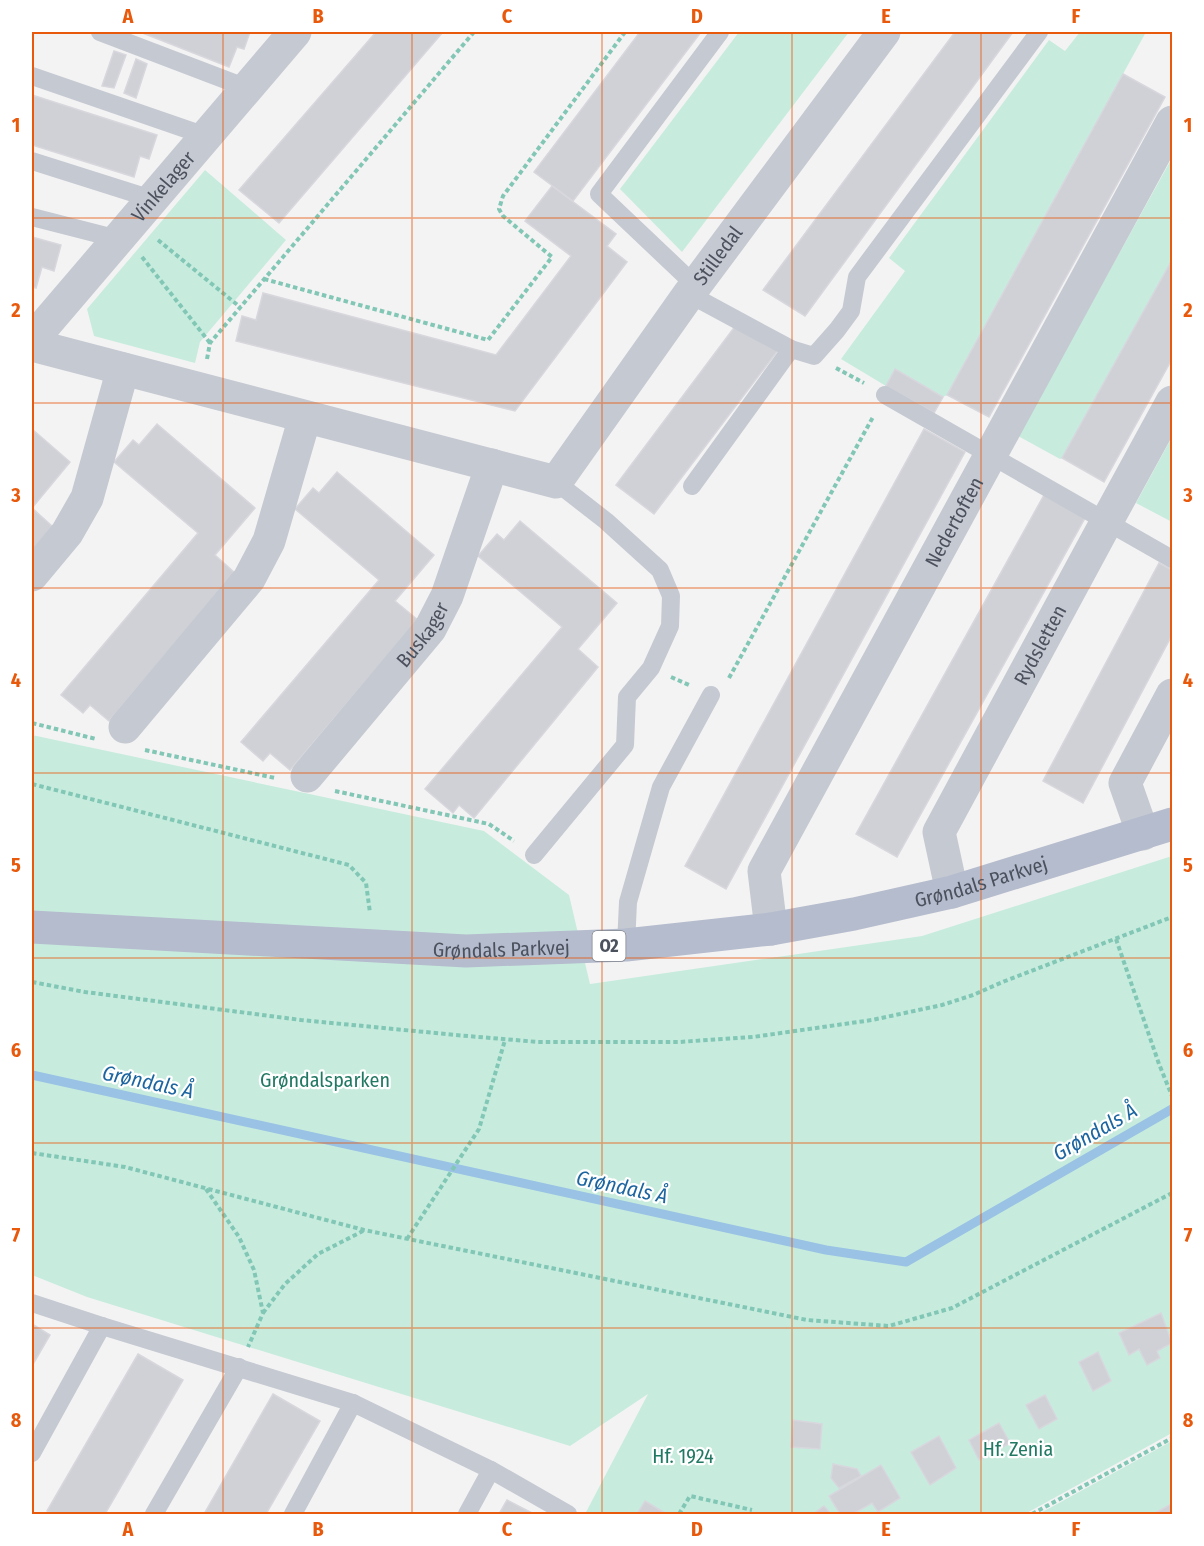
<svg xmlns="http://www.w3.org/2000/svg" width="1204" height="1546" font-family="'Fira Sans Condensed',sans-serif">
<rect width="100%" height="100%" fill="#f4f3f3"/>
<!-- green -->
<g fill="#c7ecde">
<polygon points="739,32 849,32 682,252 620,189"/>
<polygon points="1080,32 1146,32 947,395 943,397 895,370 886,386 841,359 905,271 889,258 1049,40 1065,51"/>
<polygon points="1172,158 1172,260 1062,458 1060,459 1018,436"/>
<polygon points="205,170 286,240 200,342 195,363 94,336 87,309"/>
<polygon points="1172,437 1172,522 1136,503"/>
<polygon points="32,735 484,831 569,895 590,984 922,936 1172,856 1172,1433 1025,1514 585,1514 648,1394 570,1446 87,1297 32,1275"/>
<polygon points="1172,1441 1172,1514 1038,1514 1046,1510"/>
</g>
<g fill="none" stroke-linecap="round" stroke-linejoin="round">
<!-- stream -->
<polyline stroke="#99c2e4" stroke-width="9" points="32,1075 826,1250 906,1262 1172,1109"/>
</g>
<!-- building -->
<g fill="#d0d1d6" stroke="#d7d7dd" stroke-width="1.5">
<polygon points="140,32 250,32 244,49 237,47 229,67"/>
<polygon points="376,32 443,32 279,223 239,190"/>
<polygon points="640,32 701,32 573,201 534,172"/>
<polygon points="955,32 1013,32 805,316 763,290"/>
<polygon points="114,51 126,55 114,88 102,86"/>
<polygon points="136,59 147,64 136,98 124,93"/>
<polygon points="1123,74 1165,97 989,417 947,395"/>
<polygon points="32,95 157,135 149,159 140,156 134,177 32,145"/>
<polygon points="552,186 616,234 607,246 627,262 515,411 236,341 242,316 256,320 263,293 496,355 571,256 525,221"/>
<polygon points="32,237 61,245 54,271 42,267 36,288 32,287"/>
<polygon points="1172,260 1172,359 1104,482 1062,458"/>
<polygon points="736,325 779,349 654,514 616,485"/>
<polygon points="895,369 943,397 934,413 886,386"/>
<polygon points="157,424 255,508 215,555 235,573 109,721 90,705 83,713 61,695 198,533 114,462 133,440 139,445"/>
<polygon points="32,429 70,462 32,508"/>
<polygon points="924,429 965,452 726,889 685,866"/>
<polygon points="337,472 434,555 395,601 418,620 290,770 270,753 263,761 241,742 379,580 295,509 313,488 319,493"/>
<polygon points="1044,495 1085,518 897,857 856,834"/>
<polygon points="32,508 52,526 32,551"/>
<polygon points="520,521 617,603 578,649 598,667 474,818 459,805 453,813 425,789 562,627 478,556 497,534 504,540"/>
<polygon points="1159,563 1172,570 1172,635 1083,803 1043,781"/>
<polygon points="1161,1313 1172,1343 1157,1351 1160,1358 1147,1365 1139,1349 1129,1355 1119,1333"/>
<polygon points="32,1324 50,1335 32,1366"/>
<polygon points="1098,1352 1111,1381 1093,1391 1079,1362"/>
<polygon points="138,1354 183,1380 105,1514 54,1514 47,1511"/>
<polygon points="273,1394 320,1421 266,1514 204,1514"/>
<polygon points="1045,1395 1057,1419 1039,1429 1026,1405"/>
<polygon points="793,1420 822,1424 820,1449 791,1447"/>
<polygon points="999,1423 1010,1443 979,1460 969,1440"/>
<polygon points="939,1436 956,1468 930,1485 911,1452"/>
<polygon points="833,1464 857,1469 861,1476 839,1488 831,1478"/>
<polygon points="881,1465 900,1498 878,1512 872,1503 853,1514 840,1514 829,1496"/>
<polygon points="507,1500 534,1514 499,1514"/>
<polygon points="645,1501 667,1514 637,1514"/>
<polygon points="1171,1504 1172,1507 1172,1514 1153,1514"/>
<polygon points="824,1506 831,1514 813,1514"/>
</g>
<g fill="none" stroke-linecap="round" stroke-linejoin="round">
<!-- path -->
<g stroke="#82c7b5" stroke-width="4" stroke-dasharray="4.5 3" stroke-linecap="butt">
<polyline points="158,240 240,307"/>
<polyline points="142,257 210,343"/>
<polyline points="264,279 488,340 552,257 503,216 499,209 503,196 625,32"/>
<polyline points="207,359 210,343 474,32"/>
<polyline points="836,368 864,383"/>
<polyline points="671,677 689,685"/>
<polyline points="729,678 873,417"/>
<polyline points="32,723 96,739"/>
<polyline points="145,750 275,778"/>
<polyline points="32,784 349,865 366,883 370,913"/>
<polyline points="335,791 489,824 514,841"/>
<polyline points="1116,939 1159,1064 1172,1096"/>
<polyline points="32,982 85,992 301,1020 456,1035 538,1042 679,1042 753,1037 872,1020 942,1005 973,995 1005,981 1172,917"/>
<polyline points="32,1153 125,1167 364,1230 807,1320 889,1326 952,1308 1172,1193"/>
<polyline points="206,1189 239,1237 254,1270 263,1313 248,1347"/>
<polyline points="407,1239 479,1129 505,1040"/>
<polyline points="263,1313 285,1284 318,1254 363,1231"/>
<polyline points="679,1514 690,1496 752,1510"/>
<polyline points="1032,1514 1172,1438"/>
</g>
<!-- service -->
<g stroke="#c5c9d2" stroke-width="18">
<polyline points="100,32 247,88"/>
<polyline points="32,76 206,136"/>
<polyline points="32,161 152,199"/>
<polyline points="32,217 118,239"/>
<polyline points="696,286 599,194 720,32"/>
<polyline points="689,294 791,349 814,356 837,330 851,311 857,277 1039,32"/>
<polyline points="885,395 1172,559"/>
<polyline points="692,486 791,349"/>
<polyline points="534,855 625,745 627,697 651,668 670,626 671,596 660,570 606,521 556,482"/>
<polyline points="626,945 628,902 661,787 711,695"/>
<polyline points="32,1303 102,1326 353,1403 491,1470 467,1514"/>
<polyline points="32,1453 102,1326"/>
<polyline points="491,1470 568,1514"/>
<polyline points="154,1514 239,1367"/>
<polyline points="293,1514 353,1403"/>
</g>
<!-- minor -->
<g stroke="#c5c9d2" stroke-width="33">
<path id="s1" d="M32,340L295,32"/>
<path id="s2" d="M32,345L556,482L689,294L884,32"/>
<polyline points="32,575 67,533 87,498 123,369"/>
<polyline points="125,727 249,579 269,541 305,417"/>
<path id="s3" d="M307,776L430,629L447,596L492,465"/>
<polyline points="1143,834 1125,783 1172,695"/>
<path id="s4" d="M952,892L939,832L1107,521L1172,402"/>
<path id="s5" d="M771,929L764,871L1172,122"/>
</g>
<!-- primary -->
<path stroke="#b5bccd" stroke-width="33" id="s6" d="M32,927L466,951L626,945L771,929L854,914L952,892L1172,824"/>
</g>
<!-- grid -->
<path fill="none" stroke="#e8590c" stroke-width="1.5" stroke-opacity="0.55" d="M223,32V1514M412,32V1514M602,32V1514M792,32V1514M981,32V1514M32,218H1172M32,403H1172M32,588H1172M32,773H1172M32,958H1172M32,1143H1172M32,1328H1172"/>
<g text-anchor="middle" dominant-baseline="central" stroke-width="4.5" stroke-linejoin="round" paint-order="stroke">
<!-- shield labels -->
<rect fill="#fff" stroke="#82858e" stroke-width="1.5" x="592.5" y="931" width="33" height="30" rx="4.5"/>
<g font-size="18" font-weight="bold" fill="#4c515e">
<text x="609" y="946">O2</text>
</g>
<!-- street labels -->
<g font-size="20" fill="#4c515e" stroke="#fff">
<text stroke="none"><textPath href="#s1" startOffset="202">Vinkelager</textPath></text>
<text stroke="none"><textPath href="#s2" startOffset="820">Stilledal</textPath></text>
<text stroke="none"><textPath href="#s5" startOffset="456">Nedertoften</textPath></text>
<text stroke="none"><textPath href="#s3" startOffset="183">Buskager</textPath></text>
<text stroke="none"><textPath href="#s4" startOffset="274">Rydsletten</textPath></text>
<text stroke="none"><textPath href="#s6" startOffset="956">Grøndals Parkvej</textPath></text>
<text stroke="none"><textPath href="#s6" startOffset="470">Grøndals Parkvej</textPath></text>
</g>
<!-- park labels -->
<g font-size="20" fill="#227963" stroke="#fff">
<text x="325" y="1080">Grøndalsparken</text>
<text x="1018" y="1449">Hf. Zenia</text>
<text x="683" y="1456">Hf. 1924</text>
</g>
<!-- water labels -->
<g font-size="21" font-style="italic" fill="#1c65a0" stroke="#fff">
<text transform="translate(148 1082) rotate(12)">Grøndals Å</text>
<text transform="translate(1095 1132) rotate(-30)">Grøndals Å</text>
<text transform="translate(622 1187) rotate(12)">Grøndals Å</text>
</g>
</g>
<!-- border -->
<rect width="1204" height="1546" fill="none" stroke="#ffffff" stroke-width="66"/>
<rect x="33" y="33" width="1138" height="1480" fill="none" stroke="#e8590c" stroke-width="2"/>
<g font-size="20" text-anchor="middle" font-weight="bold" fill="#e8590c">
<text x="128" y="23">A</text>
<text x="318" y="23">B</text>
<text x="507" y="23">C</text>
<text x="697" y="23">D</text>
<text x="886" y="23">E</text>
<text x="1076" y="23">F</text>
<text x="16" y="132">1</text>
<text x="1188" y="132">1</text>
<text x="16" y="317">2</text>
<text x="1188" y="317">2</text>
<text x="16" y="502">3</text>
<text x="1188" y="502">3</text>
<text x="16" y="687">4</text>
<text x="1188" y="687">4</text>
<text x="16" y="872">5</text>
<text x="1188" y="872">5</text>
<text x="16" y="1057">6</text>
<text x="1188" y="1057">6</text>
<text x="16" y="1242">7</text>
<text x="1188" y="1242">7</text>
<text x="16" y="1427">8</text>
<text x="1188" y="1427">8</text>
<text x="128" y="1536">A</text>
<text x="318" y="1536">B</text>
<text x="507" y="1536">C</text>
<text x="697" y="1536">D</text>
<text x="886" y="1536">E</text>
<text x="1076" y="1536">F</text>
</g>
</svg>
